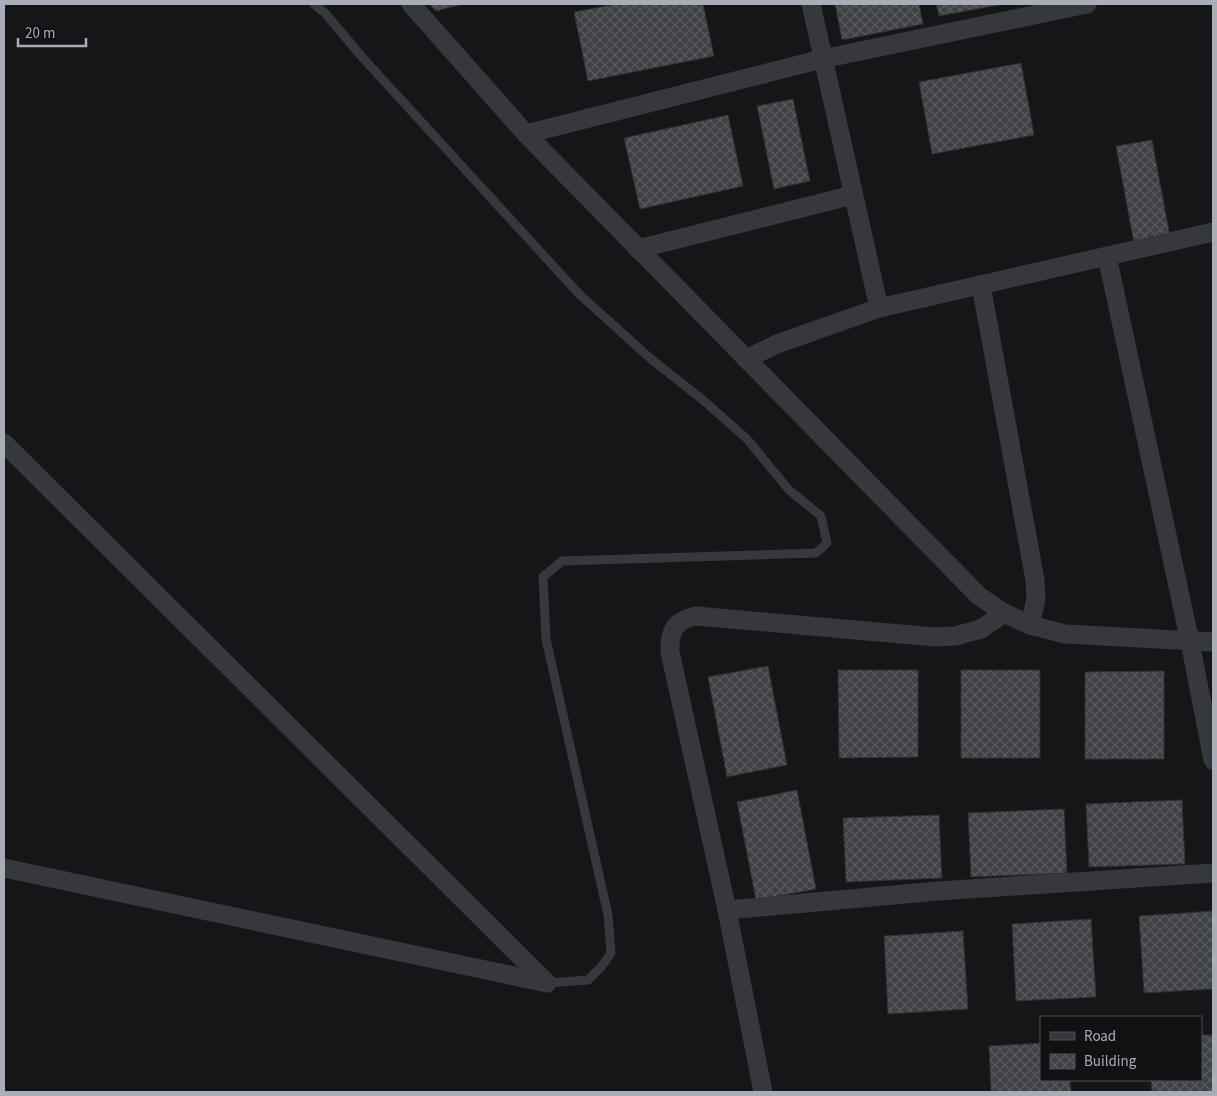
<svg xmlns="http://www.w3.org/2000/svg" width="1217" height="1096" font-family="'Source Sans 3',sans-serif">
<defs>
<pattern id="building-cross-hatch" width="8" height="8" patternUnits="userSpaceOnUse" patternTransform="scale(1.25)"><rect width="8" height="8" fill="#404145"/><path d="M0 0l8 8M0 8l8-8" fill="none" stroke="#595a5e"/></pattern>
</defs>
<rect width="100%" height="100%" fill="#161618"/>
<!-- building -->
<g fill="url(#building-cross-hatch)" stroke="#303034">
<polygon points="429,4 463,4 436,11"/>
<polygon points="616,4 703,4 714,56 588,81 574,12"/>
<polygon points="835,4 919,4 923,24 842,40"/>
<polygon points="936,4 1004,4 939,16"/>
<polygon points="1021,63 1034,135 932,154 919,82"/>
<polygon points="793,99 810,181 774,189 757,106"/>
<polygon points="728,115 743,186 640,209 624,138"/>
<polygon points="1152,140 1170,237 1134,243 1116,146"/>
<polygon points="768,666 787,765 727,777 708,677"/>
<polygon points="838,670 918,670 918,757 839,758"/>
<rect x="961" y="670" width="79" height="88"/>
<polygon points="1164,671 1164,759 1085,759 1085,672"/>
<polygon points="797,790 816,889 756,900 737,802"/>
<polygon points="1182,800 1185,864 1089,867 1086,804"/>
<polygon points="1064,809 1067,873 971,877 968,813"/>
<polygon points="939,815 942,878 846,882 843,818"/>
<polygon points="1213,911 1213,989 1144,993 1139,916"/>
<polygon points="1091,919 1096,997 1016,1001 1012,924"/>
<polygon points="963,931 968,1009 888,1014 884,936"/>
<polygon points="1201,1035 1213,1035 1213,1092 1152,1092 1151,1080 1201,1080"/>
<polygon points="1041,1043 1041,1080 1070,1080 1071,1092 991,1092 989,1046"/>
</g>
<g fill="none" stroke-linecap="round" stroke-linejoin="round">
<!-- service -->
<polyline stroke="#37383d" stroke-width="9" points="314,4 325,13 362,57 579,294 651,359 703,400 747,439 789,490 821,516 827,543 816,553 562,561 543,577 546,639 608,915 611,953 602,966 588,980 547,983"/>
<!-- minor -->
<g stroke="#37383d" stroke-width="19">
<polyline points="411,4 526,134 979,596 1004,613 1030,625 1065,634 1213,642"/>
<polyline points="811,4 879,308"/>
<polyline points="526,134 822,59 1087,4"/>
<polyline points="638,249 853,195"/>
<polyline points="1107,256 1190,642 1213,760"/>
<polyline points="981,285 1035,580 1036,599 1030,625"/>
<polyline points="746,359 777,344 879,308 1213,232"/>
<polyline points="4,443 547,983"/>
<polyline points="4,868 547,983"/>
<polyline points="727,910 938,891 1213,873"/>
<path d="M763,1092L727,910L670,652C669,631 675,620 696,616L935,637L955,636L981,629L1004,613"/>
</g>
</g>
<!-- border -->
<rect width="1217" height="1096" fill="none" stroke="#a8adb8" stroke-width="10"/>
<!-- legend -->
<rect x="1040" y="1016" width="162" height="65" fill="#111113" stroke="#4d4f55"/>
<rect x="1050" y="1032" width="25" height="8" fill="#37383d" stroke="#4d4f55"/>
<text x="1084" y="1041" font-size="15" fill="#a8adb8">Road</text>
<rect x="1050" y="1054" width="25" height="15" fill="url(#building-cross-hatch)" stroke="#4d4f55"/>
<text x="1084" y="1066" font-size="15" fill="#a8adb8">Building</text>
<!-- scale -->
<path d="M18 38v8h68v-8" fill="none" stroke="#a8adb8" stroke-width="2.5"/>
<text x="25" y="38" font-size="15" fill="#a8adb8" stroke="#111113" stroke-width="4" paint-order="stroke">20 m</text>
</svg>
